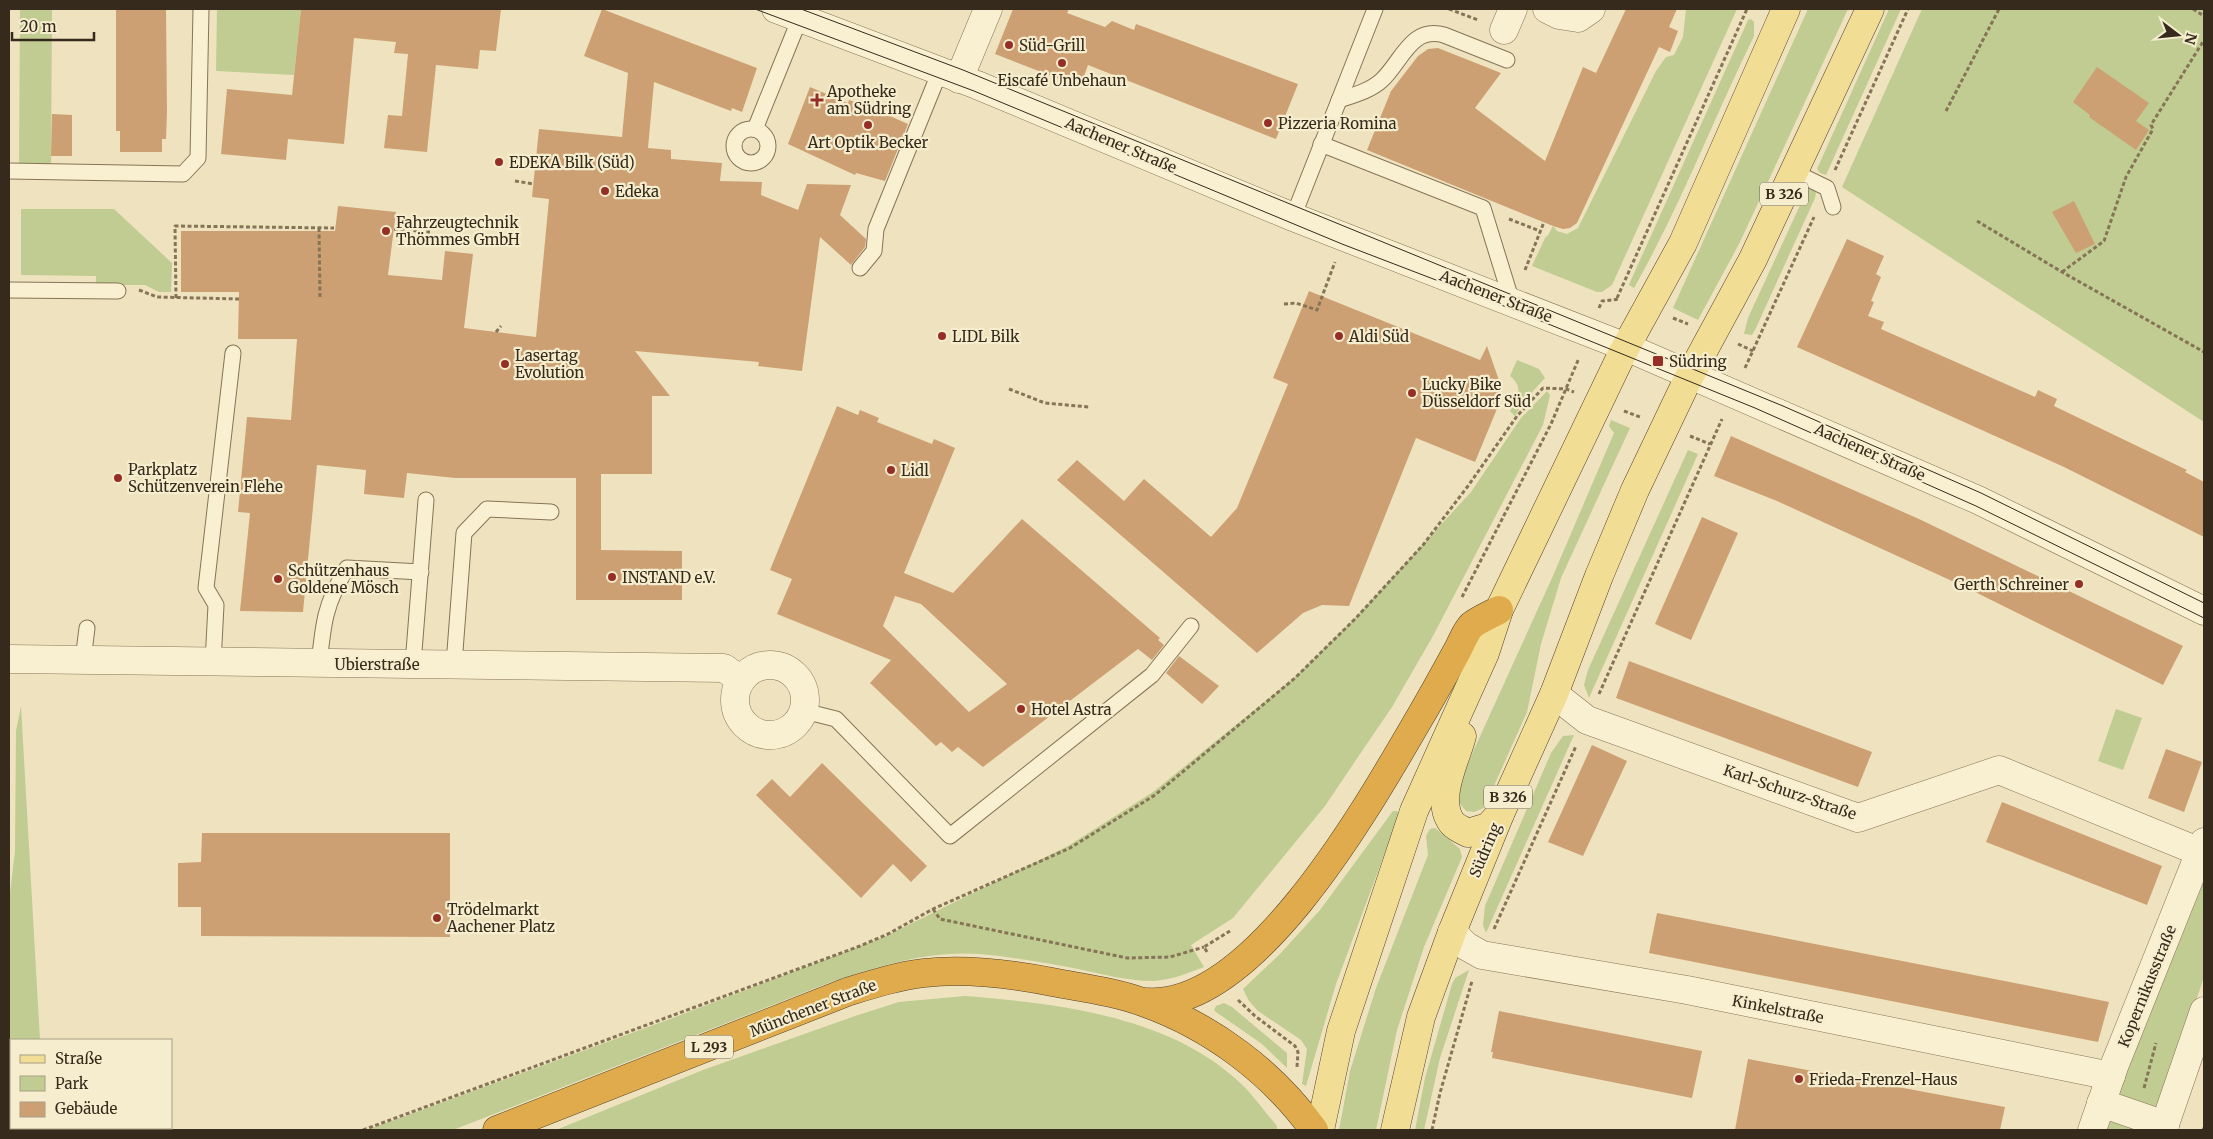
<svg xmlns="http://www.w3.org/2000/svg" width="2213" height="1139" font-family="Merriweather,serif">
<rect width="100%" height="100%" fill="#eee3be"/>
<!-- green -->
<g fill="#c0cc92">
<polygon points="20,9 52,9 51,167 19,167"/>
<polygon points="217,9 301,9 294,75 216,71"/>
<polygon points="1686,9 1737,9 1612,285 1602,292 1597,292 1532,266 1546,236 1547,237 1553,226 1557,231 1567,234 1578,228 1656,71 1666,57 1674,55 1683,37"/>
<polygon points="1808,9 1848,9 1740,242 1698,320 1673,308"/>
<polygon points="1889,9 1901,9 1826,175 1820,173 1817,169"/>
<polygon points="1922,9 2204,9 2204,422 1842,187"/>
<path d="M1751,19L1754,22V36C1713,120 1680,207 1634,288L1629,285L1631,280L1748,20Z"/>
<polygon points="1808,188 1813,189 1816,193 1815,198 1756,328 1752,335 1744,334 1748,318"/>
<polygon points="21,209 114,209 172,263 171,292 159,292 145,285 96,285 96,276 21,275"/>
<path d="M1517,360L1539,369L1545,378L1525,400L1515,416L1510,411C1518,398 1524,387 1510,376Z"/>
<path d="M1547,391L1550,395L1543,425L1433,636L1392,707L1360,754L1325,806L1233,918L1191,945L1204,967C1188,973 1172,980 1153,981C1128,981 1102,974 1078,969C1045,963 1013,957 980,954C928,950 879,966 831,982L453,1130H367L670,1019L886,936L1068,846L1153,792L1295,677L1356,617L1471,492L1521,418Z"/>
<polygon points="1611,420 1630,428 1561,578 1541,644 1527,712 1484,808 1474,812 1466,811 1456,799 1457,787 1552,578 1614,433 1609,426"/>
<polygon points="1688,450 1698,454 1589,698 1584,685 1588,670"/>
<polygon points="21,706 40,1040 11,1040 11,1128 104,1128 107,1130 9,1130 9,901 15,851 16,731"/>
<polygon points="2116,709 2142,718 2123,770 2098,761"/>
<polygon points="1574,735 1486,933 1483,925 1485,906 1551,753 1563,736"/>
<polygon points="1393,811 1397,811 1399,815 1336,984 1306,1086 1302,1084 1307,1049 1301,1040 1258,1011 1249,1001 1243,989 1280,954 1320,910"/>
<polygon points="1435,828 1460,849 1462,857 1424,947 1397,1030 1376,1130 1339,1130 1350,1071 1376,988 1428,855 1426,836 1430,829"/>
<polygon points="2204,852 2204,977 2152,1130 2101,1130"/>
<polygon points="1469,970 1440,1058 1424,1130 1415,1130 1425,1078 1452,984 1455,978"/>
<path d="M965,996C1056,1003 1167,1016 1237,1080C1252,1093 1264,1111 1277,1126V1130H556L703,1070L858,1015L899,1002Z"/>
<polygon points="1224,1003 1232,1007 1287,1053 1287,1068 1262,1044 1216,1012 1214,1010 1216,1006"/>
</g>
<!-- building -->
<g fill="#cda073" fill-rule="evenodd">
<polygon points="116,9 166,9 167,112 166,139 162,139 162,152 120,152 120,131 116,131"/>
<polygon points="301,9 501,9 496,51 480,50 478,69 436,65 427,152 384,148 388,115 402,116 408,54 394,53 396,42 354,38 344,144 288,139 286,160 221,154 227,89 292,95"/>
<polygon points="602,9 757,68 742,112 732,108 731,111 654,82 648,148 671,150 671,159 722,163 720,181 762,182 761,195 798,210 807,184 851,185 840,215 866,239 865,247 851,265 820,237 802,371 758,366 759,362 635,351 670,396 652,396 652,474 601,474 601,550 682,551 682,600 576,600 576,478 455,478 407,473 404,498 364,494 366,470 317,465 303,612 240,611 250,513 238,512 247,417 291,420 297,339 238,339 239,292 181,292 181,231 335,231 338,206 396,212 388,275 442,280 445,251 473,254 464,328 536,337 549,199 532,197 539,129 622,137 628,73 584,56"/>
<polygon points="1013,9 1069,9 1067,13 1105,27 1112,21 1134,30 1136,24 1298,84 1276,139 1088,65 1080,87 995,54"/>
<polygon points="1626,9 1677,9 1669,27 1678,31 1670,52 1659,47 1577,223 1570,228 1563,229 1553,226 1367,150 1391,91 1418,56 1428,49 1438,48 1501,73 1475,108 1545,161 1583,67 1596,73"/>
<polygon points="2097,67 2149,103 2136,121 2149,130 2136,150 2089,117 2090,115 2073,102"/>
<polygon points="810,87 848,103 849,100 874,109 908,124 885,181 856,173 855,175 788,144"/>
<polygon points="52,114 72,115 72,156 51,156"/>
<polygon points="2074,201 2095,244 2076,253 2052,212"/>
<polygon points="1847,239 1884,256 1876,274 1881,277 1871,301 1874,302 1868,316 1884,322 1881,329 2035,397 2038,390 2057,399 2054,406 2187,470 2185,472 2204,482 2204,537 2064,467 1797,347"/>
<polygon points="1309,291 1480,360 1487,346 1501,386 1501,399 1475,462 1416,438 1349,606 1322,605 1303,613 1257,653 1057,480 1077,460 1124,501 1144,479 1211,537 1237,508 1288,384 1273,378"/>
<path d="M837,406L858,415L860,410L879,418L877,422L932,444L934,439L955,448L904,573L953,593L1022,519L1160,638L1158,640L1164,645L1152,660L1138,649L983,767L958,747L952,752L941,742L936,746L870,683L891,660L777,614L792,579L770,570ZM895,596L921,604L1007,684L969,712L883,626Z"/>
<polygon points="1731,436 1919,519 2183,646 2163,685 1963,586 1777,501 1714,476"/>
<polygon points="1702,517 1738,533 1691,640 1655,624"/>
<polygon points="1179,656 1219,686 1202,704 1166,673"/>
<polygon points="1629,661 1872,752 1858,787 1616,698"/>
<polygon points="1592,745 1627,761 1583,856 1548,842"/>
<polygon points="2166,749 2202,762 2184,812 2148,798"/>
<polygon points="822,763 927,866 911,882 893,864 861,898 756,795 772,779 790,797"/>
<polygon points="2002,802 2162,866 2147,905 1986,842"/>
<polygon points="202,833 450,833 450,937 201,936 201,907 178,907 178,863 201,862"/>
<polygon points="1657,913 2050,990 2109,1002 2098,1042 2042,1031 1649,953"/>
<polygon points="1499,1011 1702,1051 1692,1098 1492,1058 1493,1052 1491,1052"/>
<polygon points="1748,1059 2005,1107 2000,1130 1735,1130"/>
</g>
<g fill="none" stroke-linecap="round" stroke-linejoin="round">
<defs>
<g id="lane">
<path d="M1339,100C1354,95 1370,91 1382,80C1402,61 1411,26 1444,35L1507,60"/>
<polyline points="755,129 800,18"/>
<circle cx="751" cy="146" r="17"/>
<polyline points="1321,144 1483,208 1512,302"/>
<polyline points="9,171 183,174 198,158 201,9"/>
<polyline points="1794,172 1827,188 1833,207"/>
<polyline points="1293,217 1375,9"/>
<polyline points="860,268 874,251 876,229 940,71"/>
<polyline points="9,290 118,291"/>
<polyline points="83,660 87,628"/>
<polyline points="213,663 216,605 206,588 233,353"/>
<polyline points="413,664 426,500"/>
<polyline points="454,664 464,533 487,509 551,512"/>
<path d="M319,665C323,624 325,603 347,568L421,572"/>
<polyline points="804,711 836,719 950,836 1152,675 1191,626"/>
</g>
<g id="street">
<polyline points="776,9 977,85 1293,217 1626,347 1978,500 2204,611"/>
<polyline points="1547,9 1559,15 1578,18 1591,9"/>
<polyline points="1504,30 1513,9"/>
<polyline points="959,79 988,9"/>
<polyline points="9,659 724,668 741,680"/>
<circle cx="770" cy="700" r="35"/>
<polyline points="1554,694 1587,720 1858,818 1999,770 2200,852"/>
<polyline points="1452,932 1466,946 1482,955 1687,990 2111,1076"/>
<polyline points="2101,1103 2165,1125"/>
<polyline points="2092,1130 2115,1064 2204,842"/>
<polyline points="2163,1130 2204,1011"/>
</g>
<g id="primary">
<path d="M1462,736C1456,759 1436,796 1450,820C1453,826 1462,830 1468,833L1488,827L1500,814"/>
<polyline points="1320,1130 1341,1031 1414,811 1485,653 1499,610 1622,354 1683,243 1786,9"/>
<polyline points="1395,1130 1421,1017 1452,932 1500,814 1554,694 1599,576 1635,490 1687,381 1753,259 1870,9"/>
</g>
<g id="highway">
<path d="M1147,1002C1256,1009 1372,799 1420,717C1433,695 1445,673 1457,651C1461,644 1466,630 1472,625C1480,619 1490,615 1499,610"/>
<path d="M497,1130L847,992C873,984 898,976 924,973C967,968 1011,974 1052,982C1083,988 1116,992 1145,1003C1212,1027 1272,1072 1314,1130"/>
</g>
</defs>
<!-- lane casing -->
<use href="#lane" stroke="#867457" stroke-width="17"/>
<!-- street casing -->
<use href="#street" stroke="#867457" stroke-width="29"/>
<!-- primary casing -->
<use href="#primary" stroke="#53412b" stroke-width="29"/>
<!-- highway casing -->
<use href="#highway" stroke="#53412b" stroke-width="29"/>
<!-- path -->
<g stroke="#867457" stroke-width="3" stroke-dasharray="4 2.5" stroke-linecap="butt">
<polyline points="1449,9 1478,20"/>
<polyline points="2193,9 2204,16"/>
<polyline points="1946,111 1999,9"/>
<polyline points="1835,170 1908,9"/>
<polyline points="515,181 534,184"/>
<polyline points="1509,219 1540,231"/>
<polyline points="1977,221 2062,272 2204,352"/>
<polyline points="319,228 320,297"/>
<polyline points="394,229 430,232"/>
<polyline points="1525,270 1544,222"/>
<polyline points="2062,272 2104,241 2126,177 2153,129 2151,125 2204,40"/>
<polyline points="139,290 157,297 239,299"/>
<polyline points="176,298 175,226 334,228"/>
<polyline points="1617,298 1747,9"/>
<polyline points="1284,304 1296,303 1317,310 1335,262"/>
<polyline points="1599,308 1602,301 1620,299"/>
<polyline points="1673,318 1688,324"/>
<polyline points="496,332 501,326"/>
<polyline points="1738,344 1753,351"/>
<polyline points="1745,368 1814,217"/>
<polyline points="1009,389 1045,403 1089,407"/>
<polyline points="1624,411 1640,417"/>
<polyline points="1690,436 1710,444"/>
<polyline points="1462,597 1551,424 1579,358"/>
<polyline points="1599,694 1722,419"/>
<polyline points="933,909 940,919 1127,958 1170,957 1204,947"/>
<polyline points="1494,929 1576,746"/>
<polyline points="1207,952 1204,947 1230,931"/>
<polyline points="1238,1000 1255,1016 1295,1046 1298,1052 1297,1067"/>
<polyline points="2144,1088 2156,1043"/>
<polyline points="9,1117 11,1119"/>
<polyline points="25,1128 28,1130"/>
<polyline points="363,1130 860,946 888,934 933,909 1070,848 1155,795 1295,678 1356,618 1423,545 1468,486 1517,416 1543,388 1566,389 1574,392"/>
<polyline points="1432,1130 1440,1093 1472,981"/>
<polyline points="2203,1130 2204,1128"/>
</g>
<!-- lane -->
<use href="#lane" stroke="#f9f0d1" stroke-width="15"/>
<!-- street -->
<use href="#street" stroke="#f9f0d1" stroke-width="28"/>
<!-- primary -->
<use href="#primary" stroke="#f2dd94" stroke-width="28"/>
<!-- highway -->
<use href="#highway" stroke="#dfab4c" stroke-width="28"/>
<!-- tram -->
<g stroke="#352a1c" stroke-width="1">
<polyline points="755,9 974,91 1342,244 1509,308 1755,408 1976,506 2204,618"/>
<polyline points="801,9 963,70 1783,406 1981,493 2204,603"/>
</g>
</g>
<!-- markers -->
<g fill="#952f26" stroke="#f5edcd" stroke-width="2">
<circle cx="1009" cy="45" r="5"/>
<circle cx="1062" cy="63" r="5"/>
<path d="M814.5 92.5h5v5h5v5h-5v5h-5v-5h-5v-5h5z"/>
<circle cx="1268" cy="123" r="5"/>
<circle cx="868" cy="125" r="5"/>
<circle cx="499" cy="162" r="5"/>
<circle cx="605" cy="191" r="5"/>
<circle cx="386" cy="231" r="5"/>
<circle cx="942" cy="336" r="5"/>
<circle cx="1339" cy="336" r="5"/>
<rect x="1652" y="355" width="12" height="12" rx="2.5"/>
<circle cx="505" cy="364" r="5"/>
<circle cx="1412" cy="393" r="5"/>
<circle cx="891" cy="470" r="5"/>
<circle cx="118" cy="478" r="5"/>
<circle cx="612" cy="577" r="5"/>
<circle cx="278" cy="579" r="5"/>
<circle cx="2079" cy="584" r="5"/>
<circle cx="1021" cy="709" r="5"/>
<circle cx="437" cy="918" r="5"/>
<circle cx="1799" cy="1079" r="5"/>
</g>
<g text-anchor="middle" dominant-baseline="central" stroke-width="4.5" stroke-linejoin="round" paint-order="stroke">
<!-- shield labels -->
<g fill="#f5edcd" stroke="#6f6451" stroke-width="1">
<rect x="1760" y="182.5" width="48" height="23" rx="4"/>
<rect x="1484" y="785.5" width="48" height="23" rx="4"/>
<rect x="685" y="1035.5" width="48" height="23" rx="4"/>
</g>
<g font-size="14" font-weight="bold" fill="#352a1c">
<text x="1784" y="194">B 326</text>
<text x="1508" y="797">B 326</text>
<text x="709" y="1047">L 293</text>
</g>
<!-- poi labels -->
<g font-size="15" fill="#352a1c" stroke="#f5edcd" text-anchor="start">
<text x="1019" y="45">Süd-Grill</text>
<text x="1062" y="80" text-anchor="middle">Eiscafé Unbehaun</text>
<text x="827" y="91">Apotheke<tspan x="827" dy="17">am Südring</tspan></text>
<text x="1278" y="123">Pizzeria Romina</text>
<text x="868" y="142" text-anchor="middle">Art Optik Becker</text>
<text x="509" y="162">EDEKA Bilk (Süd)</text>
<text x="615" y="191">Edeka</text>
<text x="396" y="222">Fahrzeugtechnik<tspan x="396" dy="17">Thömmes GmbH</tspan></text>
<text x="952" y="336">LIDL Bilk</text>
<text x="1349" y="336">Aldi Süd</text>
<text x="515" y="355">Lasertag<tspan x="515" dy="17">Evolution</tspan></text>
<text x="1669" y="361">Südring</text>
<text x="1422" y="384">Lucky Bike<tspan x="1422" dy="17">Düsseldorf Süd</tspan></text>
<text x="128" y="469">Parkplatz<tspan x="128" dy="17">Schützenverein Flehe</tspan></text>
<text x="901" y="470">Lidl</text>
<text x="288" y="570">Schützenhaus<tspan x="288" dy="17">Goldene Mösch</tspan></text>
<text x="622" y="577">INSTAND e.V.</text>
<text x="2069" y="584" text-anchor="end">Gerth Schreiner</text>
<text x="1031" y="709">Hotel Astra</text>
<text x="447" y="909">Trödelmarkt<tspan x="447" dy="17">Aachener Platz</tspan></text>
<text x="1809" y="1079">Frieda-Frenzel-Haus</text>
</g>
<!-- street labels -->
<g font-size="15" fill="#352a1c" stroke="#f5edcd">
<text transform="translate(1121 145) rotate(23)">Aachener Straße</text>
<text transform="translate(1496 296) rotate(21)">Aachener Straße</text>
<text transform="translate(1870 452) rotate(24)">Aachener Straße</text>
<text x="377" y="664">Ubierstraße</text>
<text transform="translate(1790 792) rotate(19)">Karl-Schurz-Straße</text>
<text transform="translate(1485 850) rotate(-67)">Südring</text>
<text transform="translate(2147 986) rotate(-68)">Kopernikusstraße</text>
<text transform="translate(813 1008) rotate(-21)">Münchener Straße</text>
<text transform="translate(1778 1009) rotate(11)">Kinkelstraße</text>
</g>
</g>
<!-- border -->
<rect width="2213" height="1139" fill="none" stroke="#352a1c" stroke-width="20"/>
<!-- legend -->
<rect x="10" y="1039" width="162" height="90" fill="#f5edcd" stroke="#a89f86"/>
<rect x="20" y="1055" width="25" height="8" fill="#f2dd94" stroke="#a89f86"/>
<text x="55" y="1064" font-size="15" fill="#352a1c">Straße</text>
<rect x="20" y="1076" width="25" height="15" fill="#c0cc92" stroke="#a89f86"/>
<text x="55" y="1089" font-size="15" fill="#352a1c">Park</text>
<rect x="20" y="1102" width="25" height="15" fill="#cda073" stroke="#a89f86"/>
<text x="55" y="1114" font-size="15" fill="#352a1c">Gebäude</text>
<!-- north arrow -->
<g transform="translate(2178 35) rotate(106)" stroke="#f5edcd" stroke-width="4" paint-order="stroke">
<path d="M0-4L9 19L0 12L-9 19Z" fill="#352a1c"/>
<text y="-8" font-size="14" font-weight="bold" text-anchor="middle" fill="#352a1c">N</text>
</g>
<!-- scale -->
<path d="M12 32v8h82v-8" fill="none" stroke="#352a1c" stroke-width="2.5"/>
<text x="20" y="32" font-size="15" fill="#352a1c" stroke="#f5edcd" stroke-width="4" paint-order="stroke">20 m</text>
</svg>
